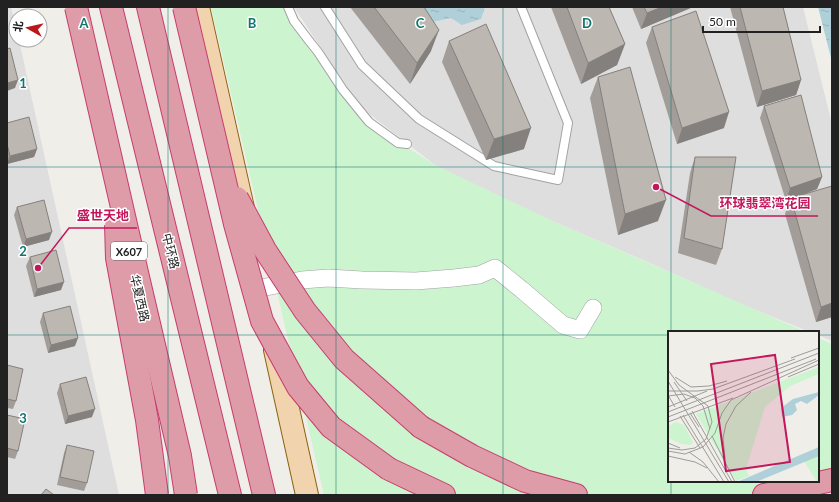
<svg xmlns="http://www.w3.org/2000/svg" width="839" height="502" font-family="Lato,'Noto Sans SC',sans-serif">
<defs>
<pattern id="water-ripples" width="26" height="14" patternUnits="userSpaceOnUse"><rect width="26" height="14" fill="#afd0d8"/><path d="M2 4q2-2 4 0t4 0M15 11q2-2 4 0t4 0" fill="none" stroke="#96b2b9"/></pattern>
</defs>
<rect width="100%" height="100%" fill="#f0eee9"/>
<!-- residential -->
<g fill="#dfdede">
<polygon points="7,7 11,7 16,27 16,40 19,40 119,495 7,495"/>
<polygon points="294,7 803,7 832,124 832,341 818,335 818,332 810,332 739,303 643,260 527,210 435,165 359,106"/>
</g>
<!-- park -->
<polygon fill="#ccf4cf" points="211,7 293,7 310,42 383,132 435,165 555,222 806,332 669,332 669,481 818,481 818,338 832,344 832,479 796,495 324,495"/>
<!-- water -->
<g fill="url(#water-ripples)">
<polygon points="408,7 485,7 481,19 462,25 451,18 432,22"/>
<polygon points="818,7 832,7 832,62"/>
</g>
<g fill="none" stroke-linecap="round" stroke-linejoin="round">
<defs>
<g id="lane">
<polyline points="288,7 294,21 310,42 318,52 343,90 369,122 398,143 407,144"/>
<polyline points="325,7 362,65 419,119 494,166 558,180 568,123 521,7"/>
</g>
<polyline id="street" points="261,288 302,280 328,278 362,280 416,281 454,278 479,275 495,268 521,289 563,325 580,330 593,308"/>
<g id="primary">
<polyline points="198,7 245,217"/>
<polyline points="275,350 307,495"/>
</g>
<g id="highway">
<polyline points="111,7 230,495"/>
<polyline points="148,7 264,495"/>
<polyline points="421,427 472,456 525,481 576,495"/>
<polyline points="389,469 444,495"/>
<polyline points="764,495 832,480"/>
</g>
</defs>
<!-- lane casing -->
<use href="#lane" stroke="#a2a2a2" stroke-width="10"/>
<!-- street casing -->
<use href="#street" stroke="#a2a2a2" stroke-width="18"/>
<!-- primary casing -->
<use href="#primary" stroke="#8c6212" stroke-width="24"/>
<!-- highway casing -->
<use href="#highway" stroke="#c73d6e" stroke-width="24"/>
<!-- lane -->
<use href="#lane" stroke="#fff" stroke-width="8"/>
<!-- street -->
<use href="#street" stroke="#fff" stroke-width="17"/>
<!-- primary -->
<use href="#primary" stroke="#f1d3ad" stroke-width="22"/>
<!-- highway -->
<use href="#highway" stroke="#de9ba8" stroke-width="22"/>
<defs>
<g id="highway-bridge">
<polyline points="76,7 138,277 180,456 186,495"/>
<polyline points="184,7 235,224 262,321 298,387 331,427 389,469"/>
<polyline points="237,198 265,250 305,311 344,359 421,427"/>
<polyline points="116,225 117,258 147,420 157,495"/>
</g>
</defs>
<!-- highway-bridge casing -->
<use href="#highway-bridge" stroke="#c73d6e" stroke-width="24" stroke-linecap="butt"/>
<!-- highway-bridge -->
<use href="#highway-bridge" stroke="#de9ba8" stroke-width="22"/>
</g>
<!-- wall -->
<g fill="#a39d99">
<polygon points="350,7 424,7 431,51 410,84"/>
<polygon points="551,7 609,7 625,44 617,65 581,84"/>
<polygon points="632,7 693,7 641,29"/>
<polygon points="730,7 783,7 801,80 796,95 757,107"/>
<polygon points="652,27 724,128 677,144 646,43"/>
<polygon points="449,41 524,149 486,160 442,62"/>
<polygon points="598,77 658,221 618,235 590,98"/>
<polygon points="764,106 822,177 817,189 800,196 832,317 816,322 785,214 790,199 786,201 760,118"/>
<polygon points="7,123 37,149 34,157 7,164"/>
<polygon points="695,157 722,249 716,265 678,253 690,173"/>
<polygon points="17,207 49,240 23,247 14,215"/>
<polygon points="30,257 61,290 34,297 26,266"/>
<polygon points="43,313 75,346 48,353 40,322"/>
<polygon points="7,365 16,401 13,409 7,408"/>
<polygon points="60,384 92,417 65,424 57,393"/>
<polygon points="7,415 18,451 15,459 7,457"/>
<polygon points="67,445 87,483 84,491 57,485 64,453"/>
</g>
<!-- shaded-wall -->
<g fill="#84807d">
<polygon points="662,7 693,7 641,29 647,13"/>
<polygon points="439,30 431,51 410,84 417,63"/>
<polygon points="625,44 617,65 581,84 588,63"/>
<polygon points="18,80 15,88 7,91 7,83"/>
<polygon points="801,80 796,95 757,107 762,91"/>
<polygon points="729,112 724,128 677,144 682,128"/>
<polygon points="531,128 524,149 486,160 494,139"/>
<polygon points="37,149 34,157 7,164 10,156"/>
<polygon points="822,177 817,189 786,201 790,188"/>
<polygon points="666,200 658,221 618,235 625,214"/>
<polygon points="52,232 49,240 23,247 26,239"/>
<polygon points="64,282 61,290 34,297 37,289"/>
<polygon points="832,303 832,317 816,322 821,307"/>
<polygon points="78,338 75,346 48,353 51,345"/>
<polygon points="95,409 92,417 65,424 68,416"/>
</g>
<!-- building -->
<g fill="#bdb7b2" stroke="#84807d">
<polygon points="374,7 424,7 439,30 417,63"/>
<polygon points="567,7 609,7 625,44 588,63"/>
<polygon points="644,7 662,7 647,13"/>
<polygon points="740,7 783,7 801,80 762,91"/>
<polygon points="696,11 729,112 682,128 652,27"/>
<polygon points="486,24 531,128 494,139 449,41"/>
<polygon points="10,48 18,80 7,83 7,49"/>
<polygon points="630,67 666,200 625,214 598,77"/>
<polygon points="801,95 822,177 790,188 764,106"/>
<polygon points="29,117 37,149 10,156 7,144 7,123"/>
<polygon points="695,157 736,157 722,249 684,238"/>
<polygon points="832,186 832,303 821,307 791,198"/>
<polygon points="44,200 52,232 26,239 17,207"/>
<polygon points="56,250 64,282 37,289 30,257"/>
<polygon points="70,306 78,338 51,345 43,313"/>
<polygon points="7,365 23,369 16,401 7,399"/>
<polygon points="86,377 95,409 68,416 60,384"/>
<polygon points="7,415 25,419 18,451 7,448"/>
<polygon points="67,445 94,451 87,483 60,477"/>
<polygon points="46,489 54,495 41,495"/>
</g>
<!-- grid -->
<path fill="none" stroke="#0f766e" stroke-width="1" stroke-opacity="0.55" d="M168,7V495M336,7V495M503,7V495M671,7V332M7,167H832M7,335H669M818,335H832M671,481V495"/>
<g text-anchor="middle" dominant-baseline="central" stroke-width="3" stroke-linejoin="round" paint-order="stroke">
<!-- shield labels -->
<rect fill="#fff" stroke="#646464" stroke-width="1" x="111" y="242" width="36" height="18" rx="3"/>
<g font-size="11" font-weight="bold" fill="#212121">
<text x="129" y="251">X607</text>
</g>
<!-- street labels -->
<g font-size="12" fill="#212121" stroke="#fff">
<text transform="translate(171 251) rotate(76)">中环路</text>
<text transform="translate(140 298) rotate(77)">华夏西路</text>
</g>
</g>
<!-- overview -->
<g transform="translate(668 331)">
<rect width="151" height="151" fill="#f0eee9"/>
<path d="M151,36V43L122,55L97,76L78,138L81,145L68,150L28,83ZM8,91L16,94L25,111L23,114L13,113L0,107V95ZM151,125V151H149L136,130Z" fill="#ccf4cf"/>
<path d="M151,61V64L139,73L133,70L127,73L129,79L124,84L114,86L113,77L125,68ZM151,116V125L88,151H69Z" fill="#afd0d8"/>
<path fill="none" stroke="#9d9c99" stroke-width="1" d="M123,27L151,17M0,39L11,54L40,75L44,91L38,108L27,117L14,119L0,117M7,46L23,56L41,55L59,50M120,46L151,33M0,50L61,151M6,51L19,70M0,60H30L45,58L127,28M0,64L7,76M0,65L16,63L27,67L35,75L42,98M0,76L39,60M24,80L64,151M0,81L151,22M22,82L31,96M15,84L56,151M12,85L32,117M0,86L148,28M0,91L65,67M44,105L67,151M0,112L12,117M0,120L17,123L35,116L47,102L54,82L63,69L151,29M21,121L35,131L51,151M0,125L27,131L39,137M57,127L55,107L58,93L68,75L83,61"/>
<path fill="#c2185b" fill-opacity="0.15" stroke="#c2185b" stroke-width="2" d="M107,24L122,131L58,140L43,33Z"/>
<rect width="151" height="151" fill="none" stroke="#212121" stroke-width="2"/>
</g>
<g font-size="13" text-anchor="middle" font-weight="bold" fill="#0f766e" stroke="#fff" stroke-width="3" stroke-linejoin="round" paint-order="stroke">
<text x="84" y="28">A</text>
<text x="252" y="28">B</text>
<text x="420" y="28">C</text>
<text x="587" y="28">D</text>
<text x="23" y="88">1</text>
<text x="23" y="256">2</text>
<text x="23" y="423">3</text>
</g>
<!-- callouts -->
<path fill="none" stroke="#c2185b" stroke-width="1.5" d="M656 187L711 216H818M38 268L69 228H137"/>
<g fill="#c2185b" stroke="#fff" stroke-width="1.5">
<circle cx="656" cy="187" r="4"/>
<circle cx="38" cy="268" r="4"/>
</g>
<g font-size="13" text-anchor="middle" font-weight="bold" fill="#c2185b" stroke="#fff" stroke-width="3" stroke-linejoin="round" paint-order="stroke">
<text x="765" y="208">环球翡翠湾花园</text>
<text x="103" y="220">盛世天地</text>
</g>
<!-- border -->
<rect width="839" height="502" fill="none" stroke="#212121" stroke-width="16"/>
<!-- north arrow -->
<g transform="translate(28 28) rotate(278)"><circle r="19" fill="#ffffff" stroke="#a6a6a6"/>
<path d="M0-3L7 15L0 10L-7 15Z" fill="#ba191b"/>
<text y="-6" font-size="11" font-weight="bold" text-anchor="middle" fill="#212121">北</text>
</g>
<!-- scale -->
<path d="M703 26v6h117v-6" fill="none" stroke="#212121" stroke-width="2"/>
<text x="709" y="26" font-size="12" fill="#212121" stroke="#ffffff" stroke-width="3" paint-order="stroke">50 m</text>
</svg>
